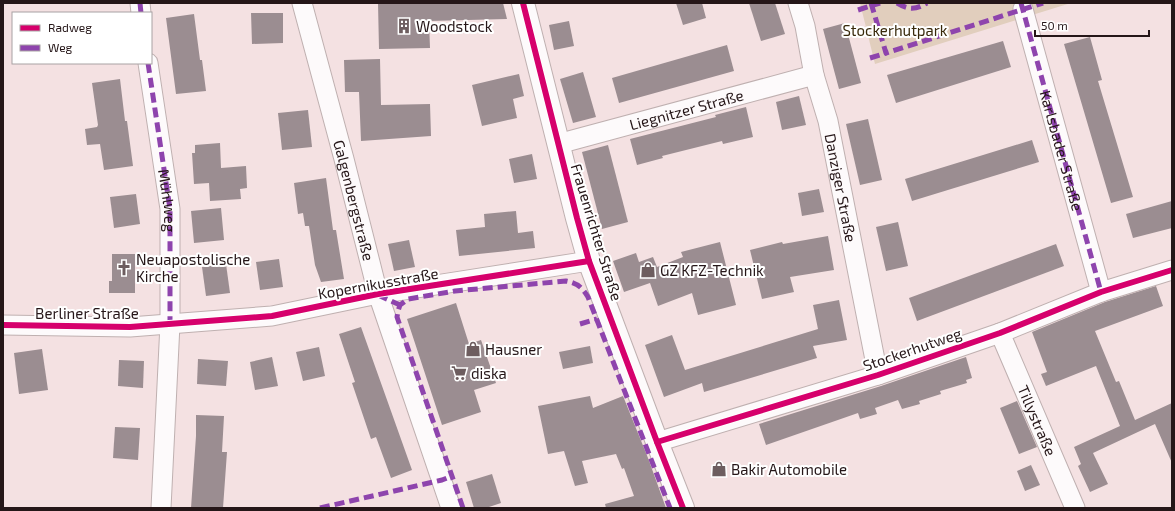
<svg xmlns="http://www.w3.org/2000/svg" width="1175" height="511" font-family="'Exo 2',sans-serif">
<rect width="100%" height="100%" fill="#f4e1e2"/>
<!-- green -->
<polygon fill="#e1cebd" points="860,3 1071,3 875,64"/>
<!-- building -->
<g fill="#9b8d91">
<polygon points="378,3 503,3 507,19 429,21 430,48 379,49"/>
<polygon points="676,3 702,3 706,18 683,25"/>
<polygon points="749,3 775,3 785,34 761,41"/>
<polygon points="251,13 283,13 283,43 252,44"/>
<polygon points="194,14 200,60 202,60 206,91 176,94 166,18"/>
<polygon points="569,21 574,46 554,50 549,25"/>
<polygon points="845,23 861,83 839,89 823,29"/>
<polygon points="1090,37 1102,80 1098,81 1133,197 1111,203 1064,44"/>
<polygon points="1003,41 1011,67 896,103 887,75"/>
<polygon points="727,45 734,71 619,103 612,78"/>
<polygon points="380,59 381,105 430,104 431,136 361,141 359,92 345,92 344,60"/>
<polygon points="583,72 596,117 573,123 560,79"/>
<polygon points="519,74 524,96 513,99 517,118 482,126 472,85"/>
<polygon points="120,79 125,121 127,121 133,166 104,170 100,144 87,145 85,129 97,127 98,125 92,83"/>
<polygon points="799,96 806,125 782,130 776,102"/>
<polygon points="746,107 753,137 723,144 722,141 662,156 663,158 637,165 630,139 716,117 715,115"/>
<polygon points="308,110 312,147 282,150 278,113"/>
<polygon points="868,119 882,180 860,185 846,124"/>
<polygon points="1032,140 1039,162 912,201 905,179"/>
<polygon points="220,143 221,168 246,166 247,188 240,189 241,199 210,201 209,183 194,184 192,153 195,153 195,145"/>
<polygon points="608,145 628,222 602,229 582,152"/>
<polygon points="532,154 537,179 514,183 509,159"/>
<polygon points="326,178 333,230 336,230 344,279 321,282 315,265 309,226 305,226 303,213 298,214 294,183"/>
<polygon points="819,189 824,212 802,216 798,193"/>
<polygon points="136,194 140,224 114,228 110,197"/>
<polygon points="1172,201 1172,228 1133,238 1126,214"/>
<polygon points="221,208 224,240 194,243 191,211"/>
<polygon points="516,211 518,233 533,231 535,248 459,256 456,230 485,227 484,214"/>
<polygon points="898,222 908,266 886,271 876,227"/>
<polygon points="828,236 834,270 790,277 794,292 762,299 750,250 782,242 783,244"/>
<polygon points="409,240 415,267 394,271 388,244"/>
<polygon points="720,242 736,305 698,315 692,293 658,306 650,283 624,292 613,261 636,253 639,262 653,257 657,267 683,257 681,252"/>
<polygon points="1056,244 1064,266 917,321 909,298"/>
<polygon points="112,254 135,254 135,293 109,293 109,281 112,281"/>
<polygon points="279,259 283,287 260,290 256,262"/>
<polygon points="226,264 230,293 206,296 202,267"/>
<polygon points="1156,286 1163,306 1095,331 1116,382 1119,381 1135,420 1172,403 1172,463 1155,424 1093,453 1108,484 1090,492 1078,466 1081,464 1074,447 1120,426 1096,366 1046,386 1041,374 1047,372 1032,332 1105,302"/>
<polygon points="839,300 847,340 813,346 817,358 704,392 702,383 664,397 645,345 672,335 685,370 818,329 813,305"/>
<polygon points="456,303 469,344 481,340 496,383 474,390 481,412 442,425 407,319"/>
<polygon points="361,327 412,470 391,478 376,437 371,439 352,383 355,382 339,334"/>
<polygon points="590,346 593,363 563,369 559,352"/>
<polygon points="319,347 325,376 303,381 296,352"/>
<polygon points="42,349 48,390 19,394 14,353"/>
<polygon points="272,357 278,386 255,390 250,362"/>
<polygon points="966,357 972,378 966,380 967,383 940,391 941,394 919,401 920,404 902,409 898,400 875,408 877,414 860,419 858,413 766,445 759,424 881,386"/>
<polygon points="198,359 228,361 226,386 197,384"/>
<polygon points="119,360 144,361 143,388 118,386"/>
<polygon points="590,396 593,408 623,396 648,458 666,508 606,508 605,504 634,496 624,468 622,469 616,454 582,461 588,483 575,486 564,451 548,454 538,406"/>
<polygon points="1017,401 1037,447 1019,454 1000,408"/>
<polygon points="196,415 224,416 222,452 227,452 223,508 191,508 196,436"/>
<polygon points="115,427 140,428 138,460 113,458"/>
<polygon points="1031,465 1040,485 1025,491 1017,471"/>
<polygon points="492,474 501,503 486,508 474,508 466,482"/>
</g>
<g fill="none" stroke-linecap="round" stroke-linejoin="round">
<defs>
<g id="minor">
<polyline points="140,3 141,13"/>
<path id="s1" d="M302,3L344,159L378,294L451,508"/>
<path id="s2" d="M798,3L805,26L814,75L828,121L878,375"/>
<polyline points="1023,9 1101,292"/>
<polyline points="148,63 170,209 170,324 161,508"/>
<path id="s3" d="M558,144L814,75"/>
<polyline points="3,325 130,327 272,316 378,294 589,261"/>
<path id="s4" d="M1000,333L1075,508"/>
<polyline points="657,442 878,375 1000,333 1101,292 1172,270"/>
</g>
<polyline id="major" points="523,3 577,218 589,261 657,442 683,508"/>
</defs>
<!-- minor casing -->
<use href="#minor" stroke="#bfb0b0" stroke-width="21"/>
<!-- major casing -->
<use href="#major" stroke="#bfb0b0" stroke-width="24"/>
<!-- minor -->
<use href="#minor" stroke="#fdfafb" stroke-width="19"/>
<!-- major -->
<use href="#major" stroke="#fdfafb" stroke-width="22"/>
<!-- quiet -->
<g stroke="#8e44ad" stroke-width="5" stroke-dasharray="10 5" stroke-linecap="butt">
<polyline points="140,3 141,13"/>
<polyline points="871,3 886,53 1043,3"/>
<path d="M897,3C909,10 915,10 927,3"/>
<path id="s5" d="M1021,3L1101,292"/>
<polyline points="858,10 880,3"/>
<polyline points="870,58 886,53"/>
<path id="s6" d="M148,63L170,209V324"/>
<polyline points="378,295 400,305"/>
<polyline points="580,324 597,319"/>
<polyline points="320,508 442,480 452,476"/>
<path d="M463,508L397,317L398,311L400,305L408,299L455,291L566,281C577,283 582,287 588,297L670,508"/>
</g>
<defs>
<g id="cycleway">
<polyline points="523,3 577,218 589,261 657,442 683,508"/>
<polyline points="3,325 130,327 272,316 378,294 589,261"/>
<polyline points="657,442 878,375 1000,333 1101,292 1172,270"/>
</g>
</defs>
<!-- cycleway casing -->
<use href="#cycleway" stroke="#fff" stroke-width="8"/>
<!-- cycleway -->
<use href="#cycleway" stroke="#d6006c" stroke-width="6"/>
</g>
<!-- icons -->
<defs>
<symbol id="building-bare" viewBox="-9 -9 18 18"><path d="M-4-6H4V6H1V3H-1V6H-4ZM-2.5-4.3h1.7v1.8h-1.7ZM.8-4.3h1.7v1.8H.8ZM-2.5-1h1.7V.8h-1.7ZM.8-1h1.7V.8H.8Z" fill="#6d5d5f" stroke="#fff" stroke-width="2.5" paint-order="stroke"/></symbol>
<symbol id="church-bare" viewBox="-9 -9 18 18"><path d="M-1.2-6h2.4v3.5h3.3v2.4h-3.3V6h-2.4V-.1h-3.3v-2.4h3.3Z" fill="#6d5d5f" stroke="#fff" stroke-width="2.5" paint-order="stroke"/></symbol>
<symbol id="shop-bare" viewBox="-9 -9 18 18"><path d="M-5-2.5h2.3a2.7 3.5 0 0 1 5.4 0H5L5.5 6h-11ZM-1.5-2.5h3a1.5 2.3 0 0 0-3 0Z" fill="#6d5d5f" stroke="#fff" stroke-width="2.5" paint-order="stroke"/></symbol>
<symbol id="supermarket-bare" viewBox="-9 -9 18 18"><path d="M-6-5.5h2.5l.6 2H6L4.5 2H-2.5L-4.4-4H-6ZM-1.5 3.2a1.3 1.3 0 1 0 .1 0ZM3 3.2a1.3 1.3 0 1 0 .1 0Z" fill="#6d5d5f" stroke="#fff" stroke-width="2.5" paint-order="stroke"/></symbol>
</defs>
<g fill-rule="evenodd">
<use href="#building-bare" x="393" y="15" width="22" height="22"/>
<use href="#church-bare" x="113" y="257" width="22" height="22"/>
<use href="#shop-bare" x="637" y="259" width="22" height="22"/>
<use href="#shop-bare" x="462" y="338" width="22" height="22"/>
<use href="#supermarket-bare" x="448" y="362" width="22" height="22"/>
<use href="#shop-bare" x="708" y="458" width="22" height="22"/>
</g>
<g text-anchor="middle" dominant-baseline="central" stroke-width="4" stroke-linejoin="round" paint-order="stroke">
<!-- poi labels -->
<g font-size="15" fill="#251618" stroke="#fff" text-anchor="start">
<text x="416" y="26">Woodstock</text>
<text x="136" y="259">Neuapostolische<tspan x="136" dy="17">Kirche</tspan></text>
<text x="660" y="270">GZ KFZ-Technik</text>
<text x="485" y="349">Hausner</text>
<text x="471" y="373">diska</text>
<text x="731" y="469">Bakir Automobile</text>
</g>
<!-- park labels -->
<g font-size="15" fill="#38290b" stroke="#fff">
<text x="895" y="30">Stockerhutpark</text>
</g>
<!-- street labels -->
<g font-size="15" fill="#251618" stroke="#fff">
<text stroke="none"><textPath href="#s3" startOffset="133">Liegnitzer Straße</textPath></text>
<text stroke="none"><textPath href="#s5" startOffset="153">Karlsbader Straße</textPath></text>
<text stroke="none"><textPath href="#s2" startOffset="190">Danziger Straße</textPath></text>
<text stroke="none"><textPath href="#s1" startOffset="204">Galgenbergstraße</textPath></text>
<text stroke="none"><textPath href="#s6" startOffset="139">Mühlweg</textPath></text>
<text transform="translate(597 232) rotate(73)">Frauenrichter Straße</text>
<text transform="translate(378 283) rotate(-10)">Kopernikusstraße</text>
<text x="87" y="313">Berliner Straße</text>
<text transform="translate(912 349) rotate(-19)">Stockerhutweg</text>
<text stroke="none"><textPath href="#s4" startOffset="95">Tillystraße</textPath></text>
</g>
</g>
<!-- border -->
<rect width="1175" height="511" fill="none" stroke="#251618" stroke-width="8"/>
<!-- legend -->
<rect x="12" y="12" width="140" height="52" fill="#ffffff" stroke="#a8a2a3"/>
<rect x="20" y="25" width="20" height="6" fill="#d6006c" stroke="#a8a2a3"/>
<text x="48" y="32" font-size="12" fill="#251618">Radweg</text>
<rect x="20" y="45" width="20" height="6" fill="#8e44ad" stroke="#a8a2a3"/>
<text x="48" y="52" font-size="12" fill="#251618">Weg</text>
<!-- scale -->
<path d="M1035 30v6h114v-6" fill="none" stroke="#251618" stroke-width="2"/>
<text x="1041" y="30" font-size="12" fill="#251618" stroke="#ffffff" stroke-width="3" paint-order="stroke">50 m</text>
</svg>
